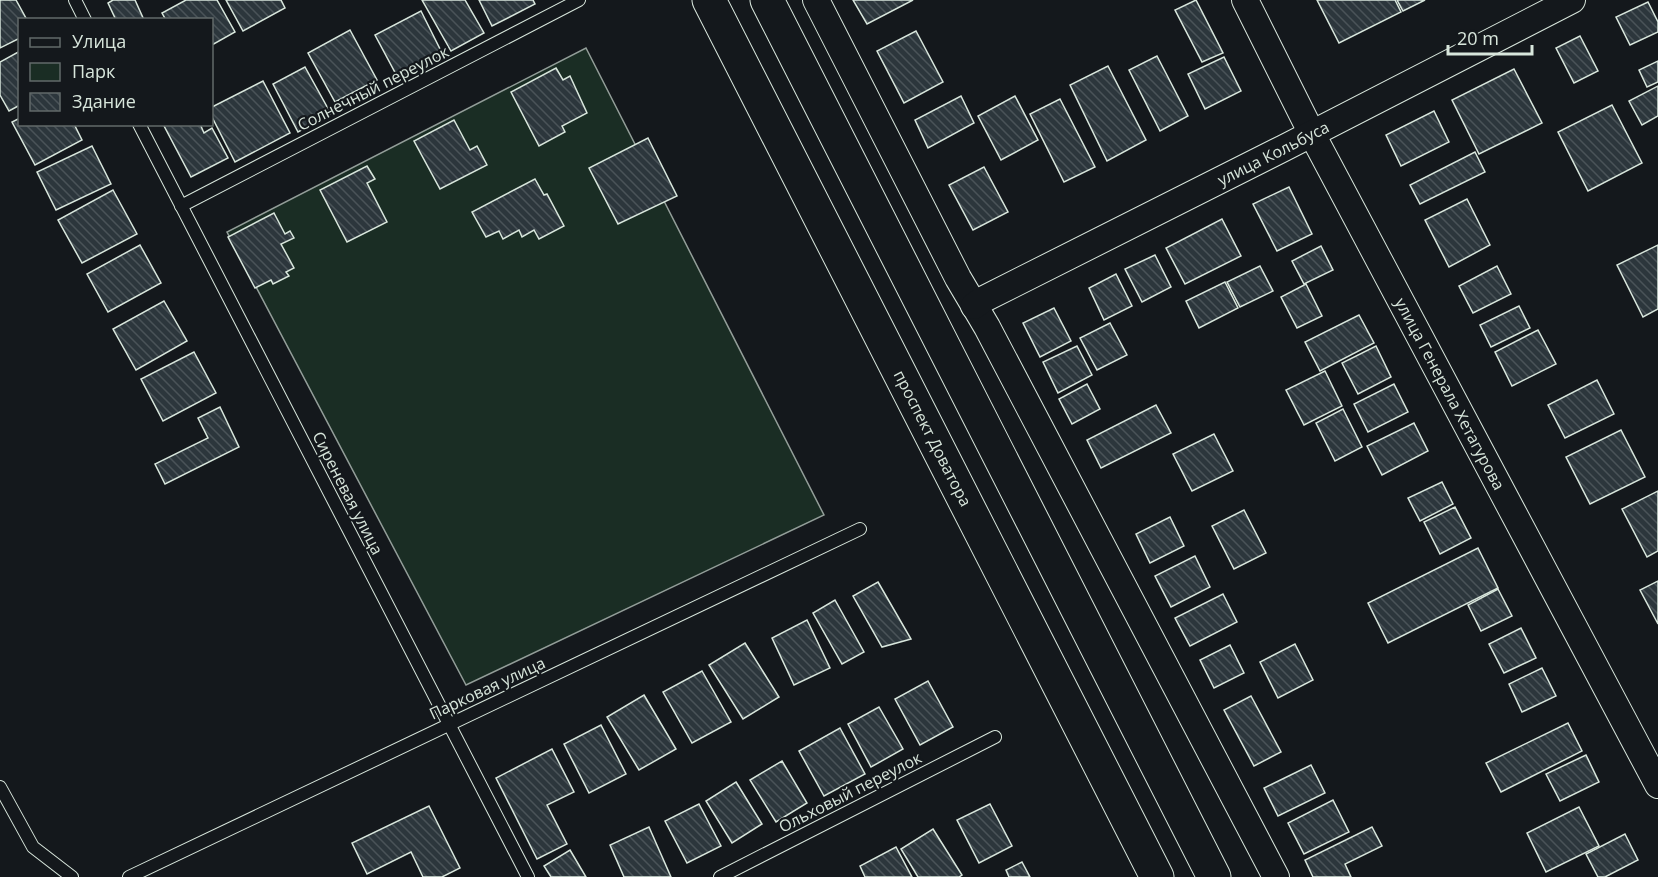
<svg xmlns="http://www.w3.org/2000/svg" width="1658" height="877" font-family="'Open Sans',sans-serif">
<defs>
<pattern id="building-back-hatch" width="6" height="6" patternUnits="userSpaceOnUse" patternTransform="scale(1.5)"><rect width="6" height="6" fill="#2c363c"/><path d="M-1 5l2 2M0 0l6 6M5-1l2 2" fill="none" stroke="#4a5358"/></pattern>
</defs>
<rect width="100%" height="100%" fill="#14181c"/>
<!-- green -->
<polygon fill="#1a2d24" stroke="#939e99" stroke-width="1.5" points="586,48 824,515 466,685 227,232"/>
<!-- building -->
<g fill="url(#building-back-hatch)" stroke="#d8e6dc" stroke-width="1.5">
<polygon points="0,0 16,0 27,20 20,20 20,38 0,48"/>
<polygon points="113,0 135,0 144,20 116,20 108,3"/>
<polygon points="186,0 217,0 235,32 212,45 212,20 166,20 162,13"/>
<polygon points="226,0 281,0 285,8 243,31"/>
<polygon points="422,0 465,0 484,33 451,51"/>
<polygon points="479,0 533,0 535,4 492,26"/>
<polygon points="853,0 913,0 867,24"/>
<polygon points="1196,0 1223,53 1202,62 1175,10"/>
<polygon points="1317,0 1395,0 1401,12 1339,43"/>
<polygon points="1397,0 1425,0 1403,11"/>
<polygon points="1648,2 1658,22 1658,32 1630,45 1616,17"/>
<polygon points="421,11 443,55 398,78 375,35"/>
<polygon points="350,30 377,80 335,102 308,53"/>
<polygon points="916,31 943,82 904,103 877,51"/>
<polygon points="1580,36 1598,71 1574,83 1556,48"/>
<polygon points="20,51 20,105 9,111 0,95 0,62"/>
<polygon points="1157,56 1188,116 1160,131 1129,70"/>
<polygon points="1224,57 1241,91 1205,109 1188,74"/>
<polygon points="1658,61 1658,82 1647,87 1639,70"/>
<polygon points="1108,66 1146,140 1107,161 1070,85"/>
<polygon points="305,67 331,114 298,132 273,84"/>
<polygon points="556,68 563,80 570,76 587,113 562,126 565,132 539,146 511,92"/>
<polygon points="1514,69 1542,123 1479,154 1452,100"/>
<polygon points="263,81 290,133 235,162 212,117 212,107"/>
<polygon points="1658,86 1658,116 1642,125 1629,101"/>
<polygon points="961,96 974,123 928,148 915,120"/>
<polygon points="1015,96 1038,140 1001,160 978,116"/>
<polygon points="1060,99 1095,167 1064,182 1030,114"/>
<polygon points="1612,105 1642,163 1588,191 1558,132"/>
<polygon points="1434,111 1449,142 1401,166 1386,135"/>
<polygon points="20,118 20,124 74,124 82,140 35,165 12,122"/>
<polygon points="454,120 470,150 477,146 487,165 440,189 414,141"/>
<polygon points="163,124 200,124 204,133 212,128 228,158 191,177"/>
<polygon points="648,138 677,196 618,224 589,168"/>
<polygon points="92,146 111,184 56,210 37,172"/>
<polygon points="1475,152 1485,172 1420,204 1410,185"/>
<polygon points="367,166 375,179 367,183 387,222 347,242 320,190"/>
<polygon points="984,167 1008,212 973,230 949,185"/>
<polygon points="535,179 544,195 547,194 564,226 539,239 534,230 522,237 519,230 503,239 499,231 486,237 472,212"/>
<polygon points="1289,187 1312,234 1277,251 1253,204"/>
<polygon points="113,190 137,234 82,263 58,220"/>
<polygon points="1467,199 1490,245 1449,267 1425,220"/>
<polygon points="274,213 285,234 290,231 294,238 281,244 294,268 286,272 289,276 273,284 271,280 255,288 228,237"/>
<polygon points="1222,219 1241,256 1185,284 1166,248"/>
<polygon points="140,245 161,283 108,312 87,274"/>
<polygon points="1658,245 1658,309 1643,317 1617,265"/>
<polygon points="1321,246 1333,270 1304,284 1292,261"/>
<polygon points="1155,255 1171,287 1142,302 1125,269"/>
<polygon points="1260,266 1273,291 1240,307 1227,282"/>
<polygon points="1497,266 1511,294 1473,313 1459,286"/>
<polygon points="1116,274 1132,306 1104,320 1089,288"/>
<polygon points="1225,282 1238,308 1199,328 1186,301"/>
<polygon points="1306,284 1322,316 1297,328 1281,297"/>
<polygon points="164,301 187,341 136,370 113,329"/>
<polygon points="1519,306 1530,328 1491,347 1480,325"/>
<polygon points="1054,308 1071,341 1040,357 1023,323"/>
<polygon points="1359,315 1374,343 1320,371 1305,342"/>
<polygon points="1110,323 1127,355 1097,370 1080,338"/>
<polygon points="1538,330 1556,364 1512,386 1495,352"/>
<polygon points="1077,346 1092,375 1058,393 1043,362"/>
<polygon points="1376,346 1391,377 1358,394 1342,363"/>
<polygon points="194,352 216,393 163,421 141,379"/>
<polygon points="1325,371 1342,406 1304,425 1286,390"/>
<polygon points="1597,380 1614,414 1565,438 1548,405"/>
<polygon points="1087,384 1100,409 1072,424 1059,399"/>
<polygon points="1394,384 1408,412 1368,432 1354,404"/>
<polygon points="1156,405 1171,433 1101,468 1087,440"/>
<polygon points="220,407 239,447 165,484 155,464 208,438 198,418"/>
<polygon points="1343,409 1362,447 1335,461 1316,423"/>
<polygon points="1414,423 1428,451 1382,475 1367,446"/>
<polygon points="1621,430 1645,477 1590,504 1566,457"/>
<polygon points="1214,434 1233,471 1192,491 1173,454"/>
<polygon points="1442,482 1453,504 1420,521 1408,498"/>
<polygon points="1658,491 1658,551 1647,557 1622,509"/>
<polygon points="1455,507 1471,538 1440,554 1424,522"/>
<polygon points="1244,510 1266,553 1234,569 1212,526"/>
<polygon points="1170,517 1184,546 1150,563 1136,534"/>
<polygon points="1478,548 1498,588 1388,643 1368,603"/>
<polygon points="1195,556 1210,587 1171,607 1155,576"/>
<polygon points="1658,581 1658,624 1640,590"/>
<polygon points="878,582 911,639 882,647 853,596"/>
<polygon points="1498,589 1512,616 1481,631 1468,605"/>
<polygon points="1223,594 1237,622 1190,646 1175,618"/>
<polygon points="835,600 864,652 842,664 813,613"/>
<polygon points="807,620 830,668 794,685 772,638"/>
<polygon points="1521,628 1536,658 1504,673 1489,644"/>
<polygon points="745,643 779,697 743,719 709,665"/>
<polygon points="1295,644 1313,680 1278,698 1260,662"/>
<polygon points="1230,645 1244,673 1214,688 1200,660"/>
<polygon points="1542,668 1556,696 1522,712 1509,684"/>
<polygon points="702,671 731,722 692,743 663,692"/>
<polygon points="928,681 953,727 920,745 895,699"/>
<polygon points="644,695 676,749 639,770 607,717"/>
<polygon points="1251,696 1281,752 1254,766 1224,710"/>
<polygon points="879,707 903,749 871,767 848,724"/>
<polygon points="1568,723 1582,751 1501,792 1486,763"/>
<polygon points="601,725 626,774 589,793 564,744"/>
<polygon points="840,728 865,774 824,796 799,751"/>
<polygon points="552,749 574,792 547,805 567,844 537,859 496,778"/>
<polygon points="1586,755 1599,782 1560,801 1546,774"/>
<polygon points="782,761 807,803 776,822 750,780"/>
<polygon points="1311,765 1325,793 1278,816 1264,788"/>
<polygon points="736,782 762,824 732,843 706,801"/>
<polygon points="1333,800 1349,832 1304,854 1288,823"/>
<polygon points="699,804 721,846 687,863 665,821"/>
<polygon points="990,804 1012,846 979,863 957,820"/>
<polygon points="429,806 460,868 442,877 423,877 411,852 367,874 352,843"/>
<polygon points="1579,807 1599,846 1546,872 1527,833"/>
<polygon points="649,827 671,877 624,877 610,845"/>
<polygon points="1372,827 1382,846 1345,864 1351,877 1313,877 1305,860"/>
<polygon points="933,829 962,875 959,877 918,877 901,849"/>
<polygon points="1625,834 1638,860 1605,877 1598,877 1586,854"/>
<polygon points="896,847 912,877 865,877 860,866"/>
<polygon points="570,850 586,877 551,877 544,866"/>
<polygon points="1022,862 1030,877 1009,877 1006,870"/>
</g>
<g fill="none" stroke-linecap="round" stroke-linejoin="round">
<defs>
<g id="lane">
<polyline points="75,0 85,20"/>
<polyline points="139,124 528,877"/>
<polyline points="181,206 579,0"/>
<polyline points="0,787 33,847 72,877"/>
<polyline points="129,877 860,529"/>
<polyline points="720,877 995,737"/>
</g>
<g id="street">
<polyline points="816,0 958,278 987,327 1276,877"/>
<path id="s1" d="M1245,0L1312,134L1658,785"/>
<path id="s2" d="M974,306L982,300L1284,148L1572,0"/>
</g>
<g id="primary">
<path id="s3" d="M709,0L1157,877"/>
<polyline points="767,0 1214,877"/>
</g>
</defs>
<!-- lane casing -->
<use href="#lane" stroke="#d8e6dc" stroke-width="14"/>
<!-- street casing -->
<use href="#street" stroke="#d8e6dc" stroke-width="28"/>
<!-- primary casing -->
<use href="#primary" stroke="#d8e6dc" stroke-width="35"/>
<!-- lane -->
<use href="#lane" stroke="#14181c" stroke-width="12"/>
<!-- street -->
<use href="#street" stroke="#14181c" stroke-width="26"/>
<!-- primary -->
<use href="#primary" stroke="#14181c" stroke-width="33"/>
</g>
<g text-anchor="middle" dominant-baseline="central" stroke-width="4.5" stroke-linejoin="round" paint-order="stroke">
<!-- street labels -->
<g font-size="16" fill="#d8e6dc" stroke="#14181c">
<text transform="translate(373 88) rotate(-27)">Солнечный переулок</text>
<text stroke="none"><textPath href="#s2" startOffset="336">улица Кольбуса</textPath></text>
<text stroke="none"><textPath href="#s1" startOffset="444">улица Генерала Хетагурова</textPath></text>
<text stroke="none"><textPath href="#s3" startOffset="492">проспект Доватора</textPath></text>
<text transform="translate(348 493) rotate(63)">Сиреневая улица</text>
<text transform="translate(487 688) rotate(-25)">Парковая улица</text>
<text transform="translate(850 792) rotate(-27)">Ольховый переулок</text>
</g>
</g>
<!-- legend -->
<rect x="18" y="18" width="195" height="108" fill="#14181c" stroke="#626a69" stroke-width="1.5"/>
<rect x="30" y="38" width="30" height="9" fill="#14181c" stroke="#626a69" stroke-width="1.5"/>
<text x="72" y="48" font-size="18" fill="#d8e6dc">Улица</text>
<rect x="30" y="63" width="30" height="18" fill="#1a2d24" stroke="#626a69" stroke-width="1.5"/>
<text x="72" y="78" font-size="18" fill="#d8e6dc">Парк</text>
<rect x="30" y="93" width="30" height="18" fill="url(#building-back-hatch)" stroke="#626a69" stroke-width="1.5"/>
<text x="72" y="108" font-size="18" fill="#d8e6dc">Здание</text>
<!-- scale -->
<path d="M1448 45v9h84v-9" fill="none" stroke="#d8e6dc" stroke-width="3"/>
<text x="1457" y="45" font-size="18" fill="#d8e6dc" stroke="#14181c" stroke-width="4.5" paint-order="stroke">20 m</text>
</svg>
